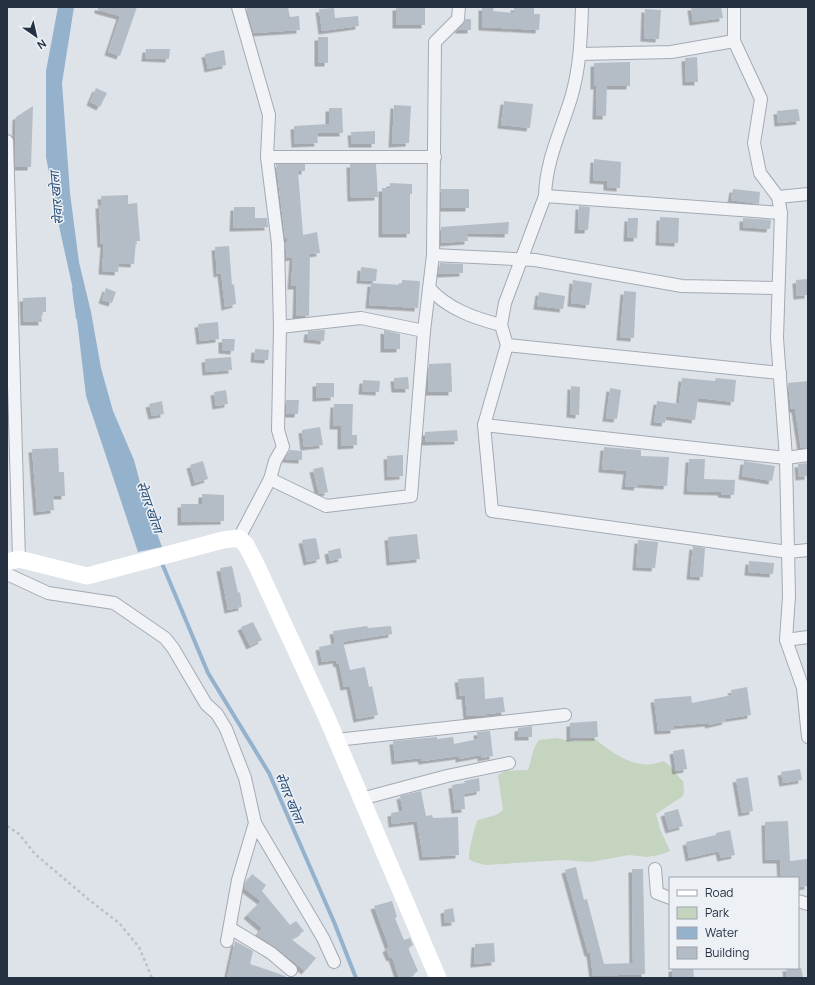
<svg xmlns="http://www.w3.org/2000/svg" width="815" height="985" font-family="Manrope,'Noto Sans Devanagari',sans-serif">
<defs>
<filter id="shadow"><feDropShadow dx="-3.5" dy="3.5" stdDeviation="0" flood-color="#0004"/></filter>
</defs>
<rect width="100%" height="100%" fill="#dee3e9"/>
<!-- green -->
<path fill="#c4d4be" d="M557,738L575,742L595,739C614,754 637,772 663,761C672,765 675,775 683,781L684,790L683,796L656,814L660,829L670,851L659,855L647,857L629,855L591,862L562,860L486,865L474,862L469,859C469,850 474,827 478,820L496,815L503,810L498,775L505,771L528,770C532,759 532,749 539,740Z"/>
<!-- water -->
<polygon fill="#95b2cd" points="58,7 74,7 62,83 70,193 79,262 91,312 101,368 113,411 134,460 144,497 162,547 138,552 86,396 74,294 59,226 46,157 46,71"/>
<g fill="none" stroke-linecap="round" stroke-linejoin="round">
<!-- stream -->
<g stroke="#95b2cd" stroke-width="4">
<polyline points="74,289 78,318"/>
<polyline points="161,561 208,673 269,773 334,922 356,978"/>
</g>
</g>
<!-- building -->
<g fill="#b4bcc6" filter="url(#shadow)">
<polygon points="98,7 137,7 120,56 108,52 120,16 98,10"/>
<polygon points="246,7 288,7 290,17 299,16 300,30 254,33"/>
<rect x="396" y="7" width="29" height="18"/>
<polygon points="482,7 494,7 493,11 514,13 514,7 534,7 534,14 540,14 539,30 482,27"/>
<polygon points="691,7 721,7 723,18 693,22"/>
<polygon points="334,8 335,18 358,16 359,26 322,31 319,9"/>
<polygon points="645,9 661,10 659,39 644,38"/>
<polygon points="466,19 471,19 471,30 458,30"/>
<rect x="318" y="37" width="10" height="26"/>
<polygon points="146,49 170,49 169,59 145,58"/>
<polygon points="224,50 226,65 208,69 205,54"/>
<polygon points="697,57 698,82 686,82 685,58"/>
<polygon points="630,62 630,86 607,86 606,116 596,116 597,86 594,86 594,63"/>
<polygon points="96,88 107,93 100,107 90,102"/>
<polygon points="504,101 533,104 530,128 501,125"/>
<polygon points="394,105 411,106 409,143 392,144"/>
<polygon points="33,106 31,167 15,167 16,117"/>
<polygon points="329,108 342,108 343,133 317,133 318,143 295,144 294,126 329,124"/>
<polygon points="798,109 800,121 778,123 777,111"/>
<polygon points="375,131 375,144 352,144 351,132"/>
<polygon points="594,159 621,162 620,188 607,187 607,181 593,180"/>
<polygon points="276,164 305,164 305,171 298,171 303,235 317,232 320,253 310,254 309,316 296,316 297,286 291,286 293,257 287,258 285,242 287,242 287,238 285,237"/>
<polygon points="350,164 376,164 378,197 351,198"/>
<polygon points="390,183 412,184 412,194 410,194 410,234 382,234 382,188 390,188"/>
<rect x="441" y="189" width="28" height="19"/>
<polygon points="733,189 760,192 759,204 731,200"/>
<polygon points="128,195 128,204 137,203 140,241 136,241 134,264 119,263 118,272 102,271 104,244 101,244 99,205 102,205 101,196"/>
<polygon points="579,206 590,207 588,230 578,230"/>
<polygon points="234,207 255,207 255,218 267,218 268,227 233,228"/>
<polygon points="660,217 679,218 678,243 659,242"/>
<polygon points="628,218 638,218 637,238 627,238"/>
<polygon points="743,218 771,220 770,229 743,227"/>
<polygon points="509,222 508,234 467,233 468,241 441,243 441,227"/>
<polygon points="229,246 232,285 234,284 236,304 225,307 221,273 217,274 215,247"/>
<polygon points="440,263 463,264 463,273 438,274"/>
<polygon points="361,267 377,269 376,281 360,280"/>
<polygon points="808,279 808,295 797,296 796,280"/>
<polygon points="402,280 420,281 418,308 369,305 371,283 402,285"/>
<polygon points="573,280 592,283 589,305 571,303"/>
<polygon points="106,288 116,292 112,303 102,300"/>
<polygon points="624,291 636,292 634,338 620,337"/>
<polygon points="539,292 565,296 563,309 537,306"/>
<polygon points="46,297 46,312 41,312 42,322 24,322 23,298"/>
<polygon points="218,322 219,339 200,341 198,324"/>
<polygon points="325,330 324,341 307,339 308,331"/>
<polygon points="384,330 400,334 400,349 384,349"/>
<polygon points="222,339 235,339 234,351 222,350"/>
<polygon points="255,349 269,350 268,360 254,359"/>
<polygon points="231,357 232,370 206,372 205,359"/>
<polygon points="451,363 452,392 428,392 429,364"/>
<polygon points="408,377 409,389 395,389 394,378"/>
<polygon points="682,378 715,381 716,378 736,380 734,402 698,398 695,420 666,416 665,423 654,422 657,401 679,404"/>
<polygon points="363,380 380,381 379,392 362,391"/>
<polygon points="808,381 808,448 801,448 795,409 791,409 788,383"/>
<polygon points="316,383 334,383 334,397 316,398"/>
<polygon points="571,386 580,387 579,415 570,414"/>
<polygon points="610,388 621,390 617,419 606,418"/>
<polygon points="226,390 228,404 216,406 214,392"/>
<polygon points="286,400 299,400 298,414 286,414"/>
<polygon points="162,401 164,414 152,416 149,404"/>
<polygon points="334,404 353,404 352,435 357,435 357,445 341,446 341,426 333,426"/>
<polygon points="320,427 323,445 304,447 302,430"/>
<polygon points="457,430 458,441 425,442 425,432"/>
<polygon points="604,447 641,450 641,456 669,457 667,486 638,484 637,487 625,486 627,471 602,469"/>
<polygon points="58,448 59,472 64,472 65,496 53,496 54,510 37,512 32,449"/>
<polygon points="290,450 302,451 302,460 285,459"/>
<polygon points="403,455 403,476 388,477 387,456"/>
<polygon points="689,459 705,459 704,479 735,480 734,495 721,494 722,492 687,491"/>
<polygon points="203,461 208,479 195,483 190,465"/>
<polygon points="744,461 775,466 772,481 742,476"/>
<polygon points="808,463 808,476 799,477 798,464"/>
<polygon points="323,467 328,492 319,494 313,469"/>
<polygon points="202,494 224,495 224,521 181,522 181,504 202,504"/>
<polygon points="417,534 420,559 390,562 388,537"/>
<polygon points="316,538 320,559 307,562 302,540"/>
<polygon points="638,540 658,542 655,568 636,567"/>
<polygon points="693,546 705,548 703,577 690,576"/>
<polygon points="340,548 342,558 330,561 328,551"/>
<polygon points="749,561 774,563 773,574 748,572"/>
<polygon points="232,566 238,593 240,592 242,607 228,610 220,568"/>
<polygon points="253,622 262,640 250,646 241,627"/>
<polygon points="367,626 368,628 391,626 392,634 335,643 333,631"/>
<polygon points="343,642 350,670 365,667 369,687 372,686 378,715 357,719 350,686 344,687 339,663 337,664 336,660 322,662 319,647"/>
<polygon points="484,677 485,699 503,697 505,712 487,714 487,716 467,716 465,696 460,696 458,679"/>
<polygon points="747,687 751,715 725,719 726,721 709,725 708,723 674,726 674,730 658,731 654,699 691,696 692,703 732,695 731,690"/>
<polygon points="597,721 598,737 570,738 570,723"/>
<polygon points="532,726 532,737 518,737 518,728"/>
<polygon points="490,731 493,756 481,758 481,755 459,759 459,756 422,761 421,758 395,761 393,741 437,737 437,739 453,737 454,744 478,739 477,732"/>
<polygon points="684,749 687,769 676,771 673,751"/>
<polygon points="800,769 802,780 783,783 781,772"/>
<polygon points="748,777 753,811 742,813 736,779"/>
<polygon points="479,778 480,791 464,794 465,809 455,810 452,785 465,783 464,781"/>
<polygon points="421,791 426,816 432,815 433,818 458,817 459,855 423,857 417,821 392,824 391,813 403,811 400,796"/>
<polygon points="678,809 683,826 669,830 664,813"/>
<polygon points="788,821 790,861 807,859 808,886 798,887 798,878 781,878 780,860 766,860 765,822"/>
<polygon points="730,830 735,855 721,858 719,851 689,858 686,842 716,835 716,833"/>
<polygon points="576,867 584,900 587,899 604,964 633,963 632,869 643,869 645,974 593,976 590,953 588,953 565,870"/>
<polygon points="252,874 266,885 262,891 290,925 296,921 304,931 291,939 316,958 305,971 276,947 257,935 262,928 247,915 261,901 244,888 245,884"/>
<polygon points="392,901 397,917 395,918 404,940 410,938 413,945 408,948 418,971 408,978 399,978 392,957 390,958 386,949 389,947 374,906"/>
<polygon points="453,908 455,922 445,923 444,910"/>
<polygon points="235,941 253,951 250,964 285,976 285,978 227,978"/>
<polygon points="494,943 495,962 474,964 475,944"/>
<polygon points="672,968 693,968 694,978 672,978"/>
<polygon points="786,968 801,968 803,977 787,978"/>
</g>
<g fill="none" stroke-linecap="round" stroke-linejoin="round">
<defs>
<g id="street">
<polyline points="238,7 269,115 267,157 278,244 280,327 278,430 283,447 275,461 270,479 239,538"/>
<path d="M582,7C581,38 580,68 571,98C561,131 546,160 545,196L505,303L501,325L507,345L484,425L492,511L788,552L808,550"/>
<polyline points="734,7 734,41 761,99 754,143 760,173 778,197 781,213 777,338 786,458 789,596 786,640 803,688 808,737"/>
<polyline points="580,54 671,52 734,41"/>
<polyline points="7,141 19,559"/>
<polyline points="267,157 435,157"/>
<polyline points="545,196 781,213"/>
<polyline points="778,197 808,194"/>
<polyline points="433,255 535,260 682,286 778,288"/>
<path d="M429,288C448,309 474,318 501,325"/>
<polyline points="280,327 361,318 424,331"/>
<polyline points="507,345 780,373"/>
<polyline points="484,425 786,458 808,455"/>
<polyline points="270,479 326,506 411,496 424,331 433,255 435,42 458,19 459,7"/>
<polyline points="7,574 48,593 114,603 165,638 173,648 206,704 217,714 226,729 245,778 255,823 238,880 227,941"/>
<polyline points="786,640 808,637"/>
<polyline points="336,740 565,715"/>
<polyline points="361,799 447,776 509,763"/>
<polyline points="255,823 323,938 334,962"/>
<polyline points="655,869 657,893 670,898"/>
<polyline points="798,901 808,904"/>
<polyline points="230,928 271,953 291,970"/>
</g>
</defs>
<!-- street casing -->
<use href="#street" stroke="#a3aab3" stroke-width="14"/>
<!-- path -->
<polyline stroke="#bcc1c8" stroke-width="2.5" stroke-dasharray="3 3" stroke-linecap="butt" points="7,826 19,834 35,854 88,899 119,923 139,947 152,978"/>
<!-- street -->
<use href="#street" stroke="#f1f3f7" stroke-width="12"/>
<!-- secondary -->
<polyline stroke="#fff" stroke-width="17" points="7,562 19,559 87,576 223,540 239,538 246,545 256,564 327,718 438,978"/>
</g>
<g text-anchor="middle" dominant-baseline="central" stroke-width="3" stroke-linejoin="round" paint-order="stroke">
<!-- water labels -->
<g font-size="13" font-style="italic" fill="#2b517a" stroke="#edf1f6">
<text transform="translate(56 198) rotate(-95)">सेवार खोला</text>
<text transform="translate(150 507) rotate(70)">सेवार खोला</text>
<text transform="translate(290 798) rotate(67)">सेवार खोला</text>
</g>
</g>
<!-- border -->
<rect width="815" height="985" fill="none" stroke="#253141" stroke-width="16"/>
<!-- legend -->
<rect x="669" y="877" width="130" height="92" fill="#edf1f6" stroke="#9da4ae"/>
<rect x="677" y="890" width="20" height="6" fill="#ffffff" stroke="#9da4ae"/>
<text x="705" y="897" font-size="12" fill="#253141">Road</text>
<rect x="677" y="907" width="20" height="12" fill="#c4d4be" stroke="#9da4ae"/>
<text x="705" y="917" font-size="12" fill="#253141">Park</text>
<rect x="677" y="927" width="20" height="12" fill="#95b2cd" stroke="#9da4ae"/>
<text x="705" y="937" font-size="12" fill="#253141">Water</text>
<rect x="677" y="947" width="20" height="12" fill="#b4bcc6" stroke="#9da4ae"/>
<text x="705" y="957" font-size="12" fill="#253141">Building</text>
<!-- north arrow -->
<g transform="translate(36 36) rotate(146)" stroke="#edf1f6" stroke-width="3" paint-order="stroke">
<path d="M0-3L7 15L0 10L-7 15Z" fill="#253141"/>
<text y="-6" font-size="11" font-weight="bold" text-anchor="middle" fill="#253141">N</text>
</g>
</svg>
